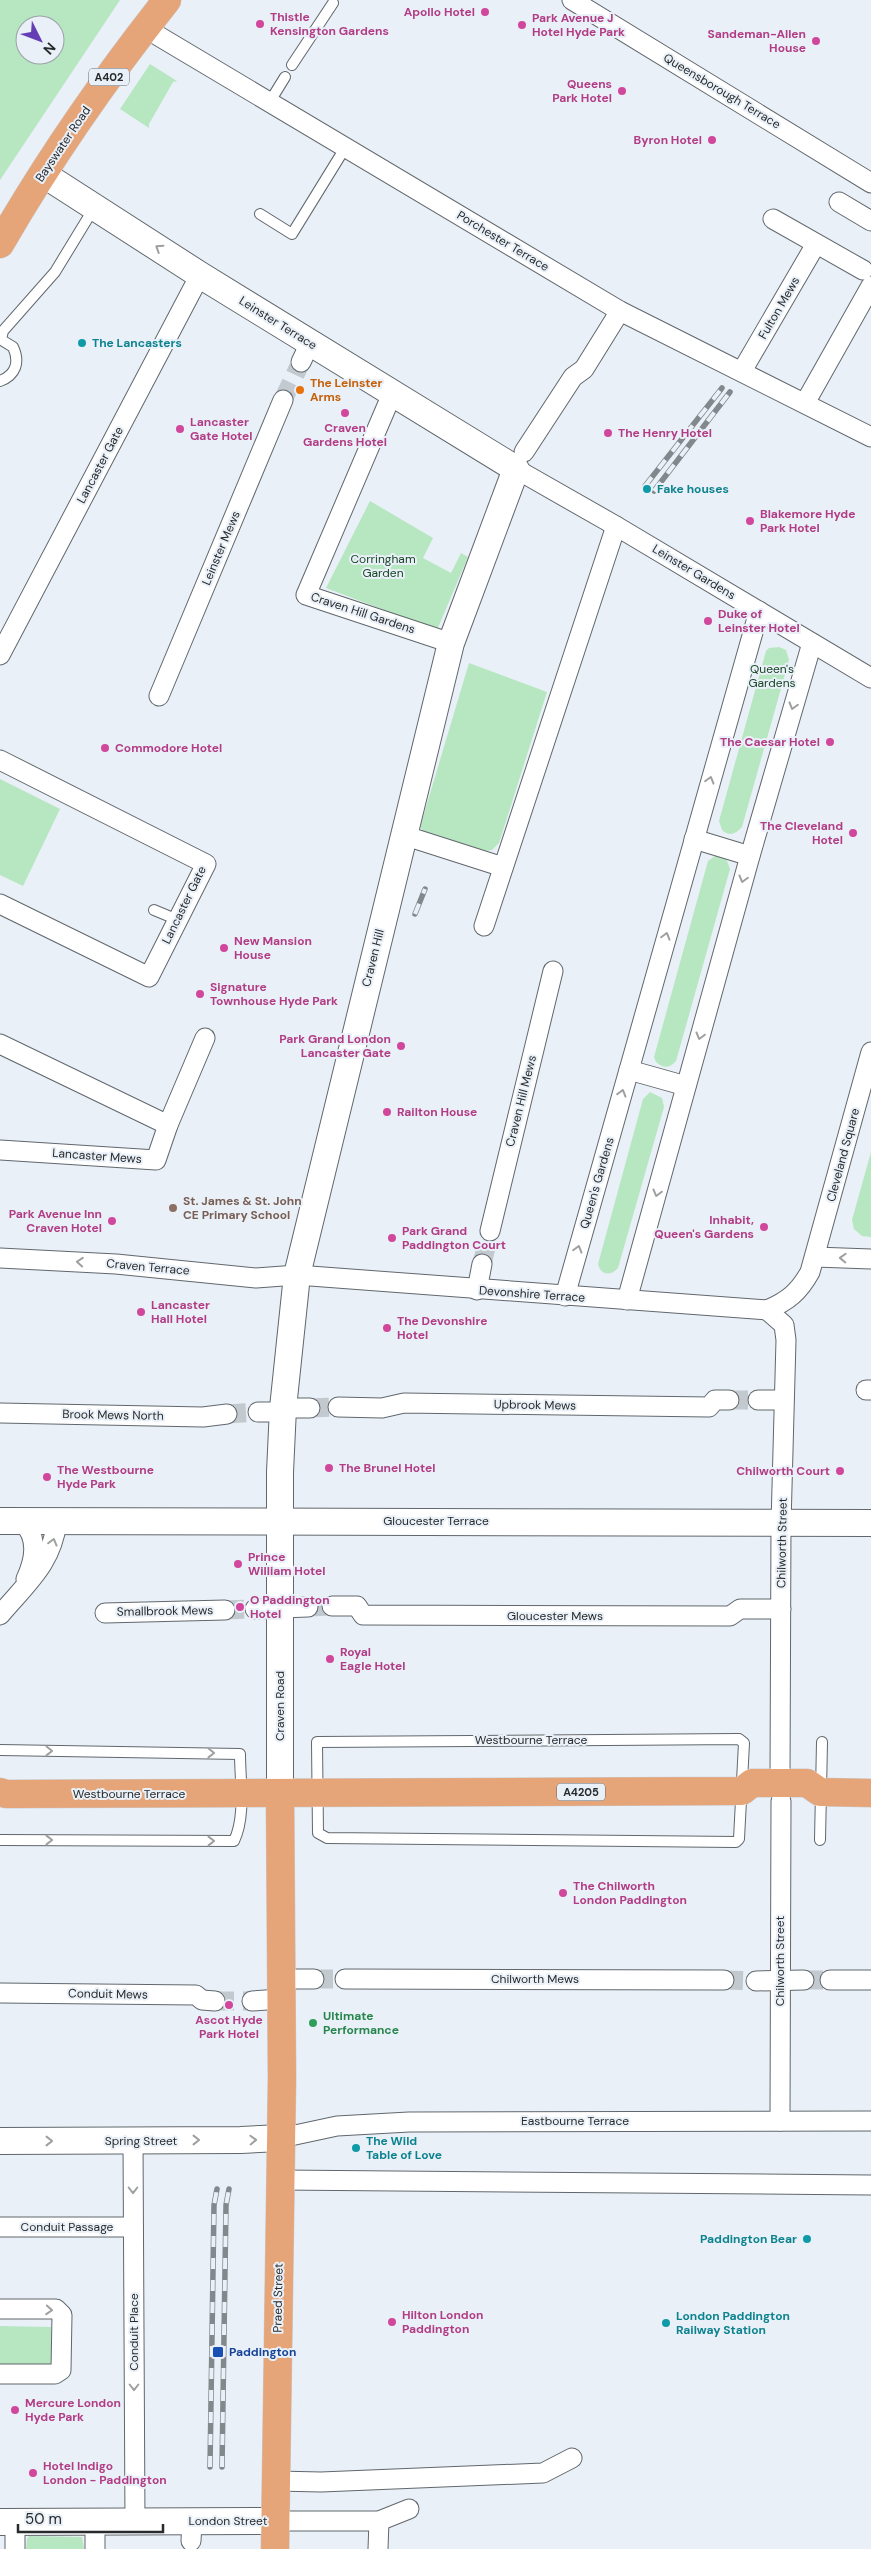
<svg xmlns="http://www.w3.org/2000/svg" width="871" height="2549" font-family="'DM Sans',sans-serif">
<rect width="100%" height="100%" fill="#e9f0f7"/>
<!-- green -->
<g fill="#b7e7c1" fill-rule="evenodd">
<path d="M0,0H120L0,180ZM25,25H55V55H25Z"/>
<polygon points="150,64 177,81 173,82 149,124 149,128 120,109"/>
<polygon points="370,501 433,538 423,558 451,573 461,553 468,557 437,630 326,588"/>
<path d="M779,647L786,650L789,660L742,827C736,834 729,837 722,830L719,821L766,651L769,648Z"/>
<polygon points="469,663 547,692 499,843 492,850 486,851 424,832 420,827"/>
<polygon points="0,779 60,809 23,886 0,875"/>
<path d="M715,856L726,858L730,869L676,1061C670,1068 663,1069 656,1062L654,1057L708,861Z"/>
<path d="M650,1092L662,1098L664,1107L618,1268C611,1276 601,1276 598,1264L643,1099Z"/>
<polygon points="871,1152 871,1237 862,1236 854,1229 852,1220"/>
<polygon points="0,2326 51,2327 51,2366 0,2366"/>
<polygon points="29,2536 82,2537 84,2549 26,2549 27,2539"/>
</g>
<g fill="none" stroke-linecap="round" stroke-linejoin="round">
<!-- street-tunnel -->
<g stroke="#c2c9cf" stroke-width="19" stroke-dasharray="19 9" stroke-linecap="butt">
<polyline points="283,400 301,362"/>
<polyline points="482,1264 490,1231"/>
<polyline points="729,1400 758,1400"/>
<polyline points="310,1408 338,1407"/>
<polyline points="227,1414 258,1412"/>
<polyline points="308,1607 332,1606"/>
<polyline points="225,1610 255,1609"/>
<polyline points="314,1979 345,1979"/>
<polyline points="724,1980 756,1981"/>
<polyline points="804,1980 830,1980"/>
<polyline points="215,2001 252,2001"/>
</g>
<defs>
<g id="lane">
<polyline points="292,65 333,3"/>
<polyline points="269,103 285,77"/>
<polyline points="260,214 292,234 345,148"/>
<path d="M0,339L13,347C20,362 16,375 0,381"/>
<polyline points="1,339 3,331 55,272 94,208"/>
<polyline points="154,910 178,920"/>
<polygon points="739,1739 744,1743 739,1839 736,1842 327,1838 318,1833 317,1742"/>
<path d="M0,1750L240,1754C240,1781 246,1816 234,1841L0,1840"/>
<polyline points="820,1840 822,1742"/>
</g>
<g id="street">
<polyline points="572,0 871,183"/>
<polyline points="145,28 620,311 871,437"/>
<polyline points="839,202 871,221"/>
<polyline points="773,219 863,270"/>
<polyline points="301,362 310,343"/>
<polyline points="742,371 816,244"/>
<polyline points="392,394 306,595 451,643"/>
<polyline points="805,403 871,286"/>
<polyline points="524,452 573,377 584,369 620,311"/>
<polyline points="516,469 616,526 871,678"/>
<polyline points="0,655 200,275"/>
<polyline points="159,696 283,400"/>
<polyline points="0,760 206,864 149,977 0,904"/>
<polyline points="403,835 503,867"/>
<polyline points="694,839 750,856"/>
<polyline points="484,926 616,526"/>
<polyline points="0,1044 168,1125"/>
<polyline points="629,1070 686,1086"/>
<polyline points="0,1150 156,1160 168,1125 205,1038"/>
<polyline points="490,1231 553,971"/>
<polyline points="815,1257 871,1259"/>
<path d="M0,1258L116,1264L256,1278L297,1275L767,1310C788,1301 799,1292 810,1272L871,1052"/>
<polyline points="477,1290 482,1264"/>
<polyline points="565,1296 759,611"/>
<polyline points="627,1300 750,856 812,643"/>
<polyline points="767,1310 784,1325 786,1340 781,1524 780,1783"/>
<polyline points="866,1390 871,1390"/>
<polyline points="758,1400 784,1400"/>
<polyline points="338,1407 382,1408 404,1403 709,1407 715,1400 729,1400"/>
<polyline points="283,1408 310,1408"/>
<polyline points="258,1412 282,1412"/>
<polyline points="0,1413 203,1417 227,1414"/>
<path d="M22,1521C39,1538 35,1559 26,1579"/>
<polyline points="332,1606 357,1606 363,1615 730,1616 740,1609 781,1609"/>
<polyline points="255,1609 308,1607"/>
<polyline points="105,1613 225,1610"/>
<path d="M0,1615C26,1584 53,1563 57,1520"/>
<polyline points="280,1979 314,1979"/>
<polyline points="345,1979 724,1980"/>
<polyline points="830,1980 871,1980"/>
<polyline points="756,1981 804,1980"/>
<polyline points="0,1993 196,1995 202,2000 215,2001"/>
<polyline points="252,2001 280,1999"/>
<polyline points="780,2121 781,1801"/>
<polyline points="281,2138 337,2126 409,2122 871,2121"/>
<polyline points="133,2141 135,2523"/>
<polyline points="280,2180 871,2185"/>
<polyline points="0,2227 133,2227"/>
<polyline points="0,2309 56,2309 62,2315 61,2370 55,2374 0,2374"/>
<polyline points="276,2481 321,2482 543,2473 572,2458"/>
<polyline points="275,2521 379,2521 409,2509"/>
<polyline points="95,2523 95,2549"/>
<polyline points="191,2541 192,2522"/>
<polyline points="15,2549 15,2522"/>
<polyline points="378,2549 379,2521"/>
</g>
<g id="secondary">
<polyline points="43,174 200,275 516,469 451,643 297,1275 283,1408 280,1472 280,1793"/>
<polyline points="0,1521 871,1523"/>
<polyline points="0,2141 241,2140 281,2138"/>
<polyline points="0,2522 275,2521"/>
</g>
<g id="primary">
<path d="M0,244C49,159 106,77 167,0"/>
<polyline points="0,1792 6,1794 738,1791 742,1791 752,1783 807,1783 820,1792 871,1793"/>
<polyline points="275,2549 282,2078 280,1793"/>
</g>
</defs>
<!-- lane casing -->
<use href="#lane" stroke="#61676d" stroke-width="12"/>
<!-- street casing -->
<use href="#street" stroke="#61676d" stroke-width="21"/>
<!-- secondary casing -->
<use href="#secondary" stroke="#61676d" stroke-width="28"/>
<!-- primary casing -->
<use href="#primary" stroke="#cbcccd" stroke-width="29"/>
<!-- lane -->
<use href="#lane" stroke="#fff" stroke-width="10"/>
<!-- street -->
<use href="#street" stroke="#fff" stroke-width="19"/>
<!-- secondary -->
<use href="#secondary" stroke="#fff" stroke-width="26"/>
<!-- primary -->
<use href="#primary" stroke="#e6a479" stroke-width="28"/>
<defs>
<g id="rail">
<polyline points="645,486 722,388"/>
<polyline points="654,491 730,392"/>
<polyline points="415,914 425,889"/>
<polyline points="210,2467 214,2205 217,2189"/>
<polyline points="222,2467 226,2205 229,2189"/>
</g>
</defs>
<!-- rail casing -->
<use href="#rail" stroke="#83888c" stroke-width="5.5"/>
<!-- rail -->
<use href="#rail" stroke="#e9f0f7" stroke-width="4" stroke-dasharray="11" stroke-linecap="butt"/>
</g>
<!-- one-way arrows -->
<defs><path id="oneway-chevron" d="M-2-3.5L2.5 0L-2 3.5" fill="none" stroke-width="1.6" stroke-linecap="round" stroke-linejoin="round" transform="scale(1.25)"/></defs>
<g stroke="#9ea0a0">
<use href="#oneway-chevron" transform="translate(159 248) rotate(-147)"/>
<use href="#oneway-chevron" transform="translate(793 706) rotate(106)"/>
<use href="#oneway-chevron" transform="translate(710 780) rotate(-74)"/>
<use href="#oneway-chevron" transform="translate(743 879) rotate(105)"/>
<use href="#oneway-chevron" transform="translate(666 936) rotate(-74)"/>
<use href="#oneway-chevron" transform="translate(700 1036) rotate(105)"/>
<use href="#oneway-chevron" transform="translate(622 1093) rotate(-74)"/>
<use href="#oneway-chevron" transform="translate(657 1193) rotate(105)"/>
<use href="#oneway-chevron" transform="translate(578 1249) rotate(-74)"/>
<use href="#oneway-chevron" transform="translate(843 1258) rotate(-178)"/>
<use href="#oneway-chevron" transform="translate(80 1262) rotate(-176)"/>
<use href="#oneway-chevron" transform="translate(53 1542) rotate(-75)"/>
<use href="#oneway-chevron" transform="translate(49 1751) rotate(1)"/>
<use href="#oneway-chevron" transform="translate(211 1753) rotate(1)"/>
<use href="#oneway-chevron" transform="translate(49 1840)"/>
<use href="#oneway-chevron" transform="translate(211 1841)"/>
<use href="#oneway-chevron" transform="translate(196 2140)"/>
<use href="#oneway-chevron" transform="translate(253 2140) rotate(-2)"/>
<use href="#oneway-chevron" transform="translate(49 2141)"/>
<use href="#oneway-chevron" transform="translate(133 2190) rotate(90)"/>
<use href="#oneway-chevron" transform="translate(49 2310) rotate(4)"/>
<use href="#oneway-chevron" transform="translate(134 2387) rotate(90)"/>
</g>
<!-- markers -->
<g fill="#d1479c" stroke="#e9f0f7" stroke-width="2">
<circle cx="485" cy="12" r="5"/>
<circle cx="260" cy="24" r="5"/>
<circle cx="522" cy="25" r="5"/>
<circle cx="816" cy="41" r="5"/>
<circle cx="622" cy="91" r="5"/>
<circle cx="712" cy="140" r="5"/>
<circle cx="345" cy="413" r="5"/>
<circle cx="180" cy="429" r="5"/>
<circle cx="608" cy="433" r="5"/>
<circle cx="750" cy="521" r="5"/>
<circle cx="708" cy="621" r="5"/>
<circle cx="830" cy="742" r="5"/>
<circle cx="105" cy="748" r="5"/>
<circle cx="853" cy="833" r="5"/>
<circle cx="224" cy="948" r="5"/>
<circle cx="200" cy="994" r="5"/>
<circle cx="401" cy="1046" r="5"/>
<circle cx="387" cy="1112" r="5"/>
<circle cx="112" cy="1221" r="5"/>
<circle cx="764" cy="1227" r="5"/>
<circle cx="392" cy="1238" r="5"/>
<circle cx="141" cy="1312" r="5"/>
<circle cx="387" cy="1328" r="5"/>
<circle cx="329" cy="1468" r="5"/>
<circle cx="840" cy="1471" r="5"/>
<circle cx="47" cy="1477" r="5"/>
<circle cx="238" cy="1564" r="5"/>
<circle cx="240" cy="1607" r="5"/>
<circle cx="330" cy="1659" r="5"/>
<circle cx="563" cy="1893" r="5"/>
<circle cx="229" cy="2005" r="5"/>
<circle cx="392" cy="2322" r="5"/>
<circle cx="15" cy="2410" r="5"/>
<circle cx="33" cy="2473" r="5"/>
</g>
<g fill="#0f9aa8" stroke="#e9f0f7" stroke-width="2">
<circle cx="82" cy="343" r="5"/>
<circle cx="647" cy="489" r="5"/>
<circle cx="356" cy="2148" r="5"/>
<circle cx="807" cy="2239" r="5"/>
<circle cx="666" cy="2323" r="5"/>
</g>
<circle fill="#e8710a" stroke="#e9f0f7" stroke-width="2" cx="300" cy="390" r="5"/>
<circle fill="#8d6e63" stroke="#e9f0f7" stroke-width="2" cx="173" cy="1208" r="5"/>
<circle fill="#2e9e5b" stroke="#e9f0f7" stroke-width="2" cx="313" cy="2023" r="5"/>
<rect fill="#1a4fb4" stroke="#e9f0f7" stroke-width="2" x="212" y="2346" width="12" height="12" rx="2.5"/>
<g text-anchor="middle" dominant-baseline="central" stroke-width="4" stroke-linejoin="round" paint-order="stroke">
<!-- shield labels -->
<g fill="#e9f0f7" stroke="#62666a" stroke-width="1">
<rect x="89" y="68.5" width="40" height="17" rx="4"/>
<rect x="557" y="1783.5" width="48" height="17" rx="4"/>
</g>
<g font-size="11" font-weight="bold" fill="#282b2d">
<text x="109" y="77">A402</text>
<text x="581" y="1792">A4205</text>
</g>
<!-- hotel labels -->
<g font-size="12" font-weight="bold" fill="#b23c85" stroke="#e9f0f7" text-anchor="start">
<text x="475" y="12" text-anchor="end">Apollo Hotel</text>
<text x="270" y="17">Thistle<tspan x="270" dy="14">Kensington Gardens</tspan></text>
<text x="532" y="18">Park Avenue J<tspan x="532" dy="14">Hotel Hyde Park</tspan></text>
<text x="806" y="34" text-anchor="end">Sandeman-Allen<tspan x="806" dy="14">House</tspan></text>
<text x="612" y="84" text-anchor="end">Queens<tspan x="612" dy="14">Park Hotel</tspan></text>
<text x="702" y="140" text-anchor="end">Byron Hotel</text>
<text x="190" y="422">Lancaster<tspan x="190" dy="14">Gate Hotel</tspan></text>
<text x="345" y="428" text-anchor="middle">Craven<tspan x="345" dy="14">Gardens Hotel</tspan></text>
<text x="618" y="433">The Henry Hotel</text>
<text x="760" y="514">Blakemore Hyde<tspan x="760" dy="14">Park Hotel</tspan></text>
<text x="718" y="614">Duke of<tspan x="718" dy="14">Leinster Hotel</tspan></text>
<text x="820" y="742" text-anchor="end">The Caesar Hotel</text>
<text x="115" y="748">Commodore Hotel</text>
<text x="843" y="826" text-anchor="end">The Cleveland<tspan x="843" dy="14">Hotel</tspan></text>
<text x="234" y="941">New Mansion<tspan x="234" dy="14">House</tspan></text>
<text x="210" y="987">Signature<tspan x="210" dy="14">Townhouse Hyde Park</tspan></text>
<text x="391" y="1039" text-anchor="end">Park Grand London<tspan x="391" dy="14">Lancaster Gate</tspan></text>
<text x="397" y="1112">Railton House</text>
<text x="102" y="1214" text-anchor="end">Park Avenue Inn<tspan x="102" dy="14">Craven Hotel</tspan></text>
<text x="754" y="1220" text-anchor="end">Inhabit,<tspan x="754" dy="14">Queen's Gardens</tspan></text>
<text x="402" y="1231">Park Grand<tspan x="402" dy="14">Paddington Court</tspan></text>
<text x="151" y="1305">Lancaster<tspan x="151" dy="14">Hall Hotel</tspan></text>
<text x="397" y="1321">The Devonshire<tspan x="397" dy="14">Hotel</tspan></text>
<text x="339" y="1468">The Brunel Hotel</text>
<text x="57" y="1470">The Westbourne<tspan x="57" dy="14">Hyde Park</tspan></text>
<text x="830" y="1471" text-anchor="end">Chilworth Court</text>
<text x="248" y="1557">Prince<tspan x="248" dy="14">William Hotel</tspan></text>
<text x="250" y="1600">O Paddington<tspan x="250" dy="14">Hotel</tspan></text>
<text x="340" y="1652">Royal<tspan x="340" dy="14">Eagle Hotel</tspan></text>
<text x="573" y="1886">The Chilworth<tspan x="573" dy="14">London Paddington</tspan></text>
<text x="229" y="2020" text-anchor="middle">Ascot Hyde<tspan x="229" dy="14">Park Hotel</tspan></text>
<text x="402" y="2315">Hilton London<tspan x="402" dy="14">Paddington</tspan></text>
<text x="25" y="2403">Mercure London<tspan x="25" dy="14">Hyde Park</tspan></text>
<text x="43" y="2466">Hotel Indigo<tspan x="43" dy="14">London - Paddington</tspan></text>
</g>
<!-- street labels -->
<g font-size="12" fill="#282b2d" stroke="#e9f0f7">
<text transform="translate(722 91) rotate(31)">Queensborough Terrace</text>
<text transform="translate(63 144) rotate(-56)">Bayswater Road</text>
<text transform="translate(503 241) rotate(31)">Porchester Terrace</text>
<text transform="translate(779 308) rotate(-60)">Fulton Mews</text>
<text transform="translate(278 323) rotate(32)">Leinster Terrace</text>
<text transform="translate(100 465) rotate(-62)">Lancaster Gate</text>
<text transform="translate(221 548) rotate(-67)">Leinster Mews</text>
<text transform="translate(694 572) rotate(31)">Leinster Gardens</text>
<text transform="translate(363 613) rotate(18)">Craven Hill Gardens</text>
<text transform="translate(184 905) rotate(-64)">Lancaster Gate</text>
<text transform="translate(373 958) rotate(-76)">Craven Hill</text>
<text transform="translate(521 1101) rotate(-76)">Craven Hill Mews</text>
<text transform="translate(843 1155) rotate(-75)">Cleveland Square</text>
<text transform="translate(97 1156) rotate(4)">Lancaster Mews</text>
<text transform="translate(597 1183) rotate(-74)">Queen's Gardens</text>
<text transform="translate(148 1267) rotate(5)">Craven Terrace</text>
<text transform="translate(532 1294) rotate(4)">Devonshire Terrace</text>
<text transform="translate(535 1405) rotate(1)">Upbrook Mews</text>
<text transform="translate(113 1415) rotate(1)">Brook Mews North</text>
<text x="436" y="1521">Gloucester Terrace</text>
<text transform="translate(782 1543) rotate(-89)">Chilworth Street</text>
<text transform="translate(165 1611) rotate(-1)">Smallbrook Mews</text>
<text x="555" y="1616">Gloucester Mews</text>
<text transform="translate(280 1706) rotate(-90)">Craven Road</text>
<text x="531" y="1740">Westbourne Terrace</text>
<text x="129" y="1794">Westbourne Terrace</text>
<text transform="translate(780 1961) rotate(-90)">Chilworth Street</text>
<text x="535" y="1979">Chilworth Mews</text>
<text transform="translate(108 1994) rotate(1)">Conduit Mews</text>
<text x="575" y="2121">Eastbourne Terrace</text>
<text x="141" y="2141">Spring Street</text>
<text x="67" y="2227">Conduit Passage</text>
<text transform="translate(278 2298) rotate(-89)">Praed Street</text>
<text transform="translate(134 2332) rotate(-90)">Conduit Place</text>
<text x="228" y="2521">London Street</text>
</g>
<!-- culture labels -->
<g font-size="12" font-weight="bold" fill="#0d838f" stroke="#e9f0f7" text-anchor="start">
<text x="92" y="343">The Lancasters</text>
<text x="657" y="489">Fake houses</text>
<text x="366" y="2141">The Wild<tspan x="366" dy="14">Table of Love</tspan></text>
<text x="797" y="2239" text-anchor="end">Paddington Bear</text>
<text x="676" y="2316">London Paddington<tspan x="676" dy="14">Railway Station</tspan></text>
</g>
<!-- food labels -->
<g font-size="12" font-weight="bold" fill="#c56008" stroke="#e9f0f7" text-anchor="start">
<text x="310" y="383">The Leinster<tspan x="310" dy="14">Arms</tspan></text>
</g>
<!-- park labels -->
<g font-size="12" fill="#184526" stroke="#e9f0f7">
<text x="383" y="559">Corringham<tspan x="383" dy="14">Garden</tspan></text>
<text x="772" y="669">Queen's<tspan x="772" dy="14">Gardens</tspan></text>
</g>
<!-- education labels -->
<g font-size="12" font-weight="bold" fill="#785e54" stroke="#e9f0f7" text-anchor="start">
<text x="183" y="1201">St. James &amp; St. John<tspan x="183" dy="14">CE Primary School</tspan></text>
</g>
<!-- leisure labels -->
<g font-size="12" font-weight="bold" fill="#27864d" stroke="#e9f0f7" text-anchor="start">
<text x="323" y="2016">Ultimate<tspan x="323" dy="14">Performance</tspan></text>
</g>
<!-- transit labels -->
<g font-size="12" font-weight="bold" fill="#164399" stroke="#e9f0f7" text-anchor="start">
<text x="229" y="2352">Paddington</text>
</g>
</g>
<!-- north arrow -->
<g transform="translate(40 40) rotate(132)"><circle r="24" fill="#e9f0f7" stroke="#9ca1a6"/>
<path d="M0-4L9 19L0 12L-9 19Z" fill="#653db5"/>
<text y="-8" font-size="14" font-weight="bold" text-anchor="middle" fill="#282b2d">N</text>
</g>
<!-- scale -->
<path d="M18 2524v8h145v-8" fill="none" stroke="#282b2d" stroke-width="2.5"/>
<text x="25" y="2524" font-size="15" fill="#282b2d" stroke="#e9f0f7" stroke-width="4" paint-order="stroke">50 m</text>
</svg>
